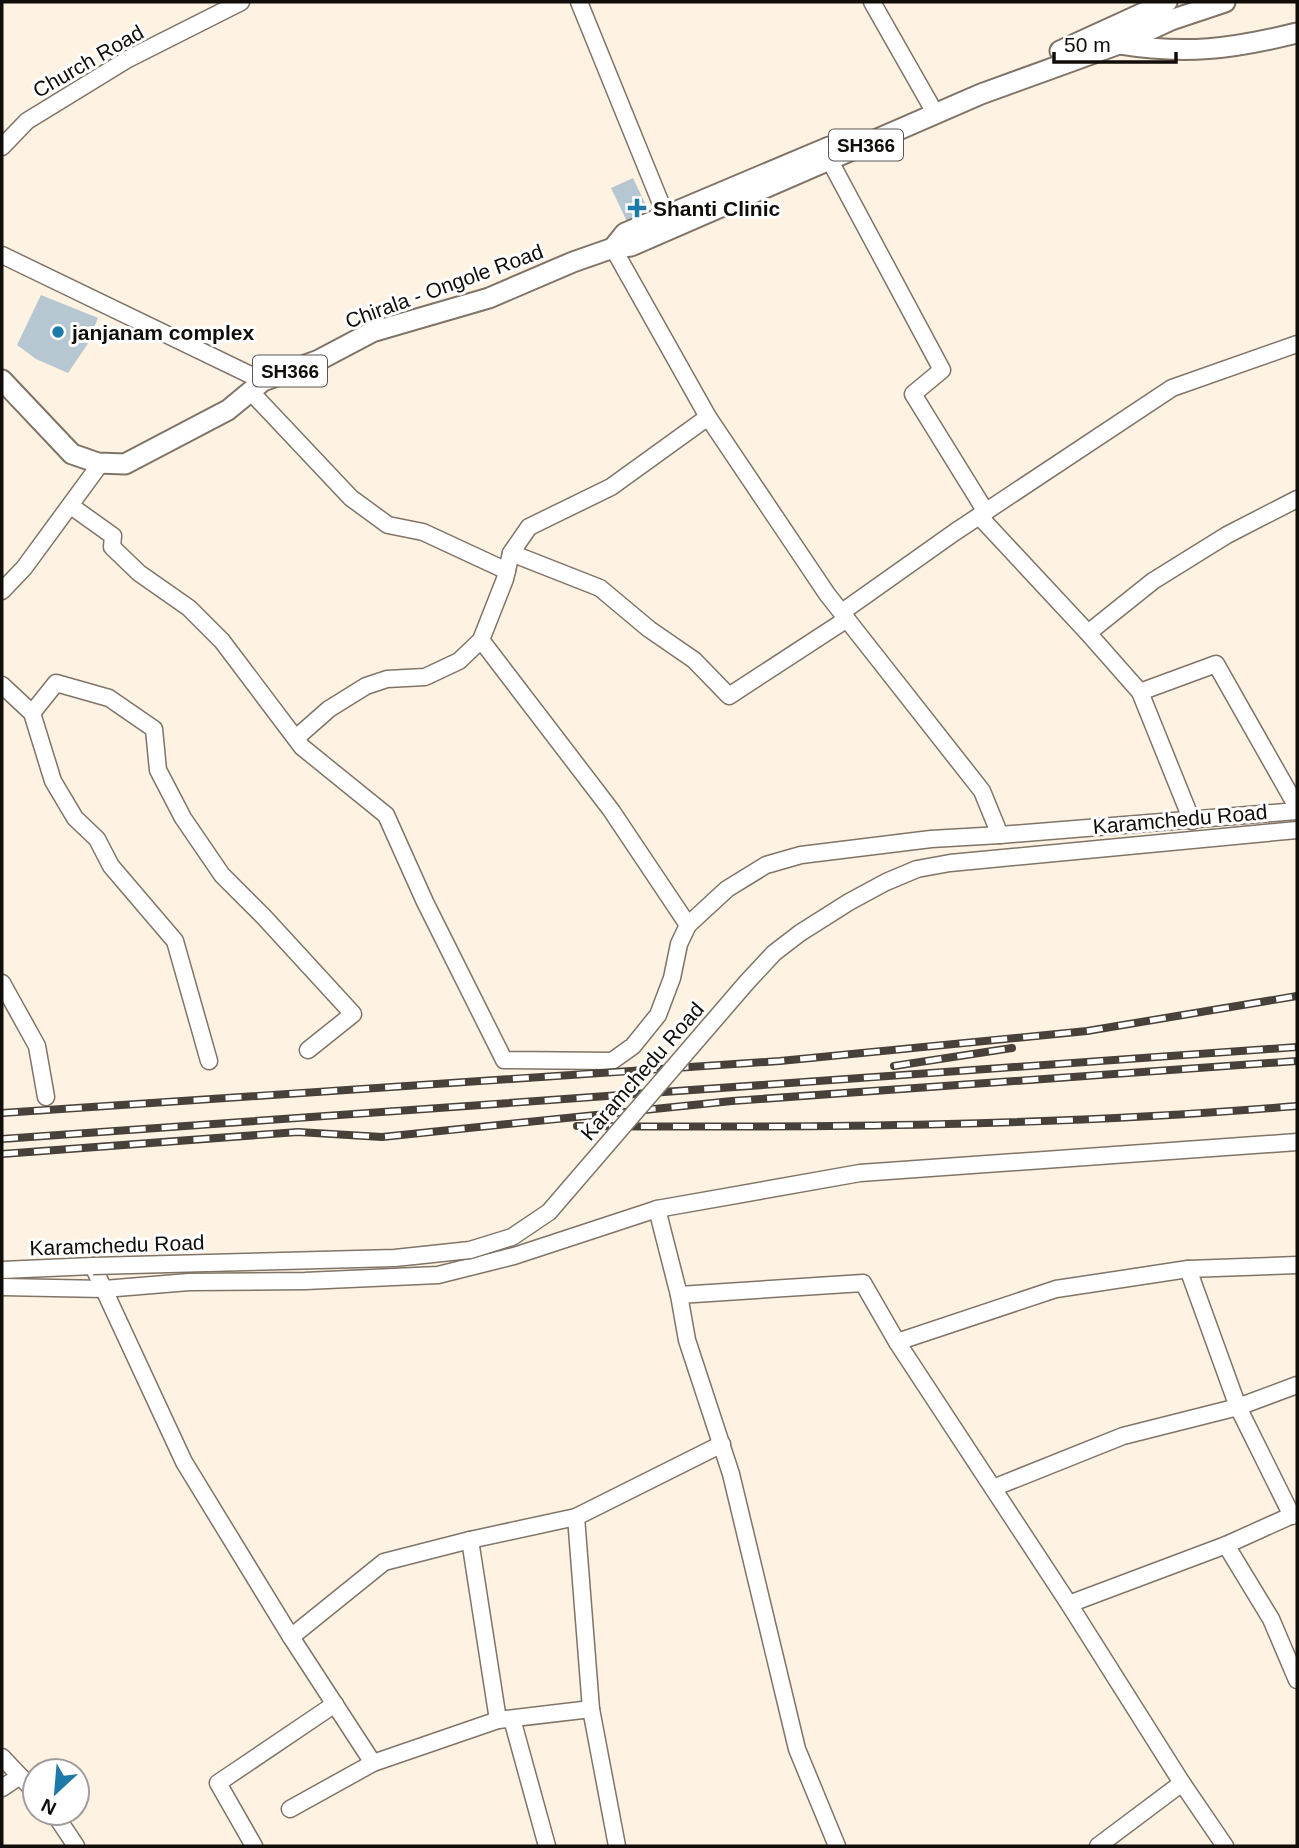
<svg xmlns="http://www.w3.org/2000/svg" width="1299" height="1848" font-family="Helvetica,sans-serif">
<rect width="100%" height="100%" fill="#fef2e3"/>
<!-- building -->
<g fill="#b6c7d2">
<polygon points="633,178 653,220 631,230 611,188"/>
<polygon points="41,295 98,318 87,345 68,373 36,359 17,345"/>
</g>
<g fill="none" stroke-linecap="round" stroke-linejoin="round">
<defs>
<g id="minor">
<polyline points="579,2 666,216"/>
<polyline points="872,2 930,104"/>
<polyline points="2,147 27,121 128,59 241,2"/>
<polyline points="830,161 942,370 913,394 986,512"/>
<polyline points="613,248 708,417 827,594 982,791 1000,835 1297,811"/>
<polyline points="2,255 263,381"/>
<polyline points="251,392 351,498 388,525 423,532 507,571"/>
<polyline points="71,506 113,536 112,547 139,573 189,608 222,641 302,747 386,815 425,902 504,1060 612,1061 633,1046 658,1015 672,978 679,944 688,925 727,889 766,865 801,855 931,839 1000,835"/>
<polyline points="979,516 1088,633"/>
<polyline points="511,553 600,588 649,629 694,660 729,696 847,619"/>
<polyline points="2,591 24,568 101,463"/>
<polyline points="842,612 955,532 1172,388 1297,344"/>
<polyline points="481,640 611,810 688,925"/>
<polyline points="2,685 32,713 53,781 75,818 97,839 111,866 175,941 209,1061"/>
<polyline points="1140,692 1216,664 1297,807"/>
<polyline points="32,713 56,683 109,698 154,729 158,770 183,818 222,875 264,917 353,1014 308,1050"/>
<polyline points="296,738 329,709 366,686 387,679 425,677 459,661 481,640 505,579 511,553 529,527 611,487 708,417"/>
<polyline points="1192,821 1140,692 1088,633 1153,581 1227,535 1297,499"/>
<polyline points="2,983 37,1046 46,1097"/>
<polyline points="657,1209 860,1173 1297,1142"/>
<polyline points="1188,1269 1238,1407 1292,1516"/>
<polyline points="2,1270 93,1266 184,1462 291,1637 373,1763 498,1720 591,1709 617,1846"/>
<polyline points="2,1287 104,1289 189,1282 305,1281 438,1275 514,1256 657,1209 679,1295"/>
<polyline points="993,1488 1123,1436 1238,1407 1297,1385"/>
<polyline points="470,1540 498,1720"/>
<polyline points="1226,1545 1271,1619 1297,1680"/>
<polyline points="1069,1604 1226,1545 1297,1513"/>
<polyline points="291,1637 384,1562 470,1540 576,1517"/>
<polyline points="591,1709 576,1517 722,1444"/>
<polyline points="512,1719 547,1846"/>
<polyline points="2,1757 35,1792"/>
<polyline points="2,1788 20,1776"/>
<polyline points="290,1809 373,1763"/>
<polyline points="54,1813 76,1846"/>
<polyline points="254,1846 218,1783 335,1704"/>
<polyline points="837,1846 797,1749 731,1474 687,1340 679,1295 863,1283 897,1342"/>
<polyline points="1098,1846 1182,1783"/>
<polyline points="1225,1846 1182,1783 1069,1604 897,1342 1056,1289 1188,1269 1297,1265"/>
</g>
<g id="major">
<path d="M1119,44C1186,55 1232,49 1297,33"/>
<polyline points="1060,51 1167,2"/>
<polyline points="613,248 625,233 829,147"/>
<polyline points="2,380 72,454 98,463 125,464 228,410 263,381 319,360 372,332 489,298 573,262 613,248 631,246 981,94 1119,44 1171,20 1225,2"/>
</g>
</defs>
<!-- minor casing -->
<use href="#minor" stroke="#7f7467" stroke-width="19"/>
<!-- major casing -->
<use href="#major" stroke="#7f7467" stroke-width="23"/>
<!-- minor -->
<use href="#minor" stroke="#fff" stroke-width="16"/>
<!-- major -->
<use href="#major" stroke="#fff" stroke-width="19"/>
<defs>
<g id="rail">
<polyline points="894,1066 1012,1048"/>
<polyline points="2,1113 780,1061 1087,1031 1297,996"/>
<path d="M577,1126C817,1128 1058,1126 1297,1106"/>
<polyline points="2,1139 1297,1047"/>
<polyline points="2,1154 298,1132 382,1137 732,1101 1297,1061"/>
</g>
</defs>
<!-- rail casing -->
<use href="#rail" stroke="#47413a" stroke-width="8"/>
<!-- rail -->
<use href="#rail" stroke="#fff" stroke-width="5" stroke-dasharray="16" stroke-linecap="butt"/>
<defs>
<polyline id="minor-bridge" points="93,1266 395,1258 470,1250 512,1237 549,1212 747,982 774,953 800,933 849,902 886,882 917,869 950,863 1297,830"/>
</defs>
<!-- minor-bridge casing -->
<use href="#minor-bridge" stroke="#7f7467" stroke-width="19" stroke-linecap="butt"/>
<!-- minor-bridge -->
<use href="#minor-bridge" stroke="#fff" stroke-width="16"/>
</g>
<!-- markers -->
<g fill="#1d79a7" stroke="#fff" stroke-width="2.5">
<path d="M633.5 197.5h7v7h7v7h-7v7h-7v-7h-7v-7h7z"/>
<circle cx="58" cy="332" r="7"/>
</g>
<g text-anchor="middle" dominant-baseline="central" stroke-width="6" stroke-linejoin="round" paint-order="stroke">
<!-- shield labels -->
<g fill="#fff" stroke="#585652" stroke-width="2">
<rect x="829" y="129.5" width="74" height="31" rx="5"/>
<rect x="253" y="355.5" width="74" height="31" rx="5"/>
</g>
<g font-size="19" font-weight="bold" fill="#110d08">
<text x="866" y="145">SH366</text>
<text x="290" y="371">SH366</text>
</g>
<!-- street labels -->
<g font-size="21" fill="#110d08" stroke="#fff">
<text transform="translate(88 61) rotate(-30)">Church Road</text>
<text transform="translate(444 286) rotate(-20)">Chirala - Ongole Road</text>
<text transform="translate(1180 819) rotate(-5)">Karamchedu Road</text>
<text transform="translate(642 1071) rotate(-49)">Karamchedu Road</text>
<text transform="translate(117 1245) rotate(-2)">Karamchedu Road</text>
</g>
<!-- poi labels -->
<g font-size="21" font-weight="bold" fill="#110d08" stroke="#fff" text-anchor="start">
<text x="653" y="208">Shanti Clinic</text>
<text x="72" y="332">janjanam complex</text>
</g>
</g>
<!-- border -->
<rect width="1299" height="1848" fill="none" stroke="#110d08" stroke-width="7"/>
<!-- north arrow -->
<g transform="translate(56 1792) rotate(206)"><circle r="33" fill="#ffffff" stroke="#a09e9c" stroke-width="2"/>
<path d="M0-5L12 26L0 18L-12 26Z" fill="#1d79a7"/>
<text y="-10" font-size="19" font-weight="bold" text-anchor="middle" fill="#110d08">N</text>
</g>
<!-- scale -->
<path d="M1054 52v10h122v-10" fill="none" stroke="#110d08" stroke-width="3.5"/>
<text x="1064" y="52" font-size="21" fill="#110d08" stroke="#ffffff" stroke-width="5" paint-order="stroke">50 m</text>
</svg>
